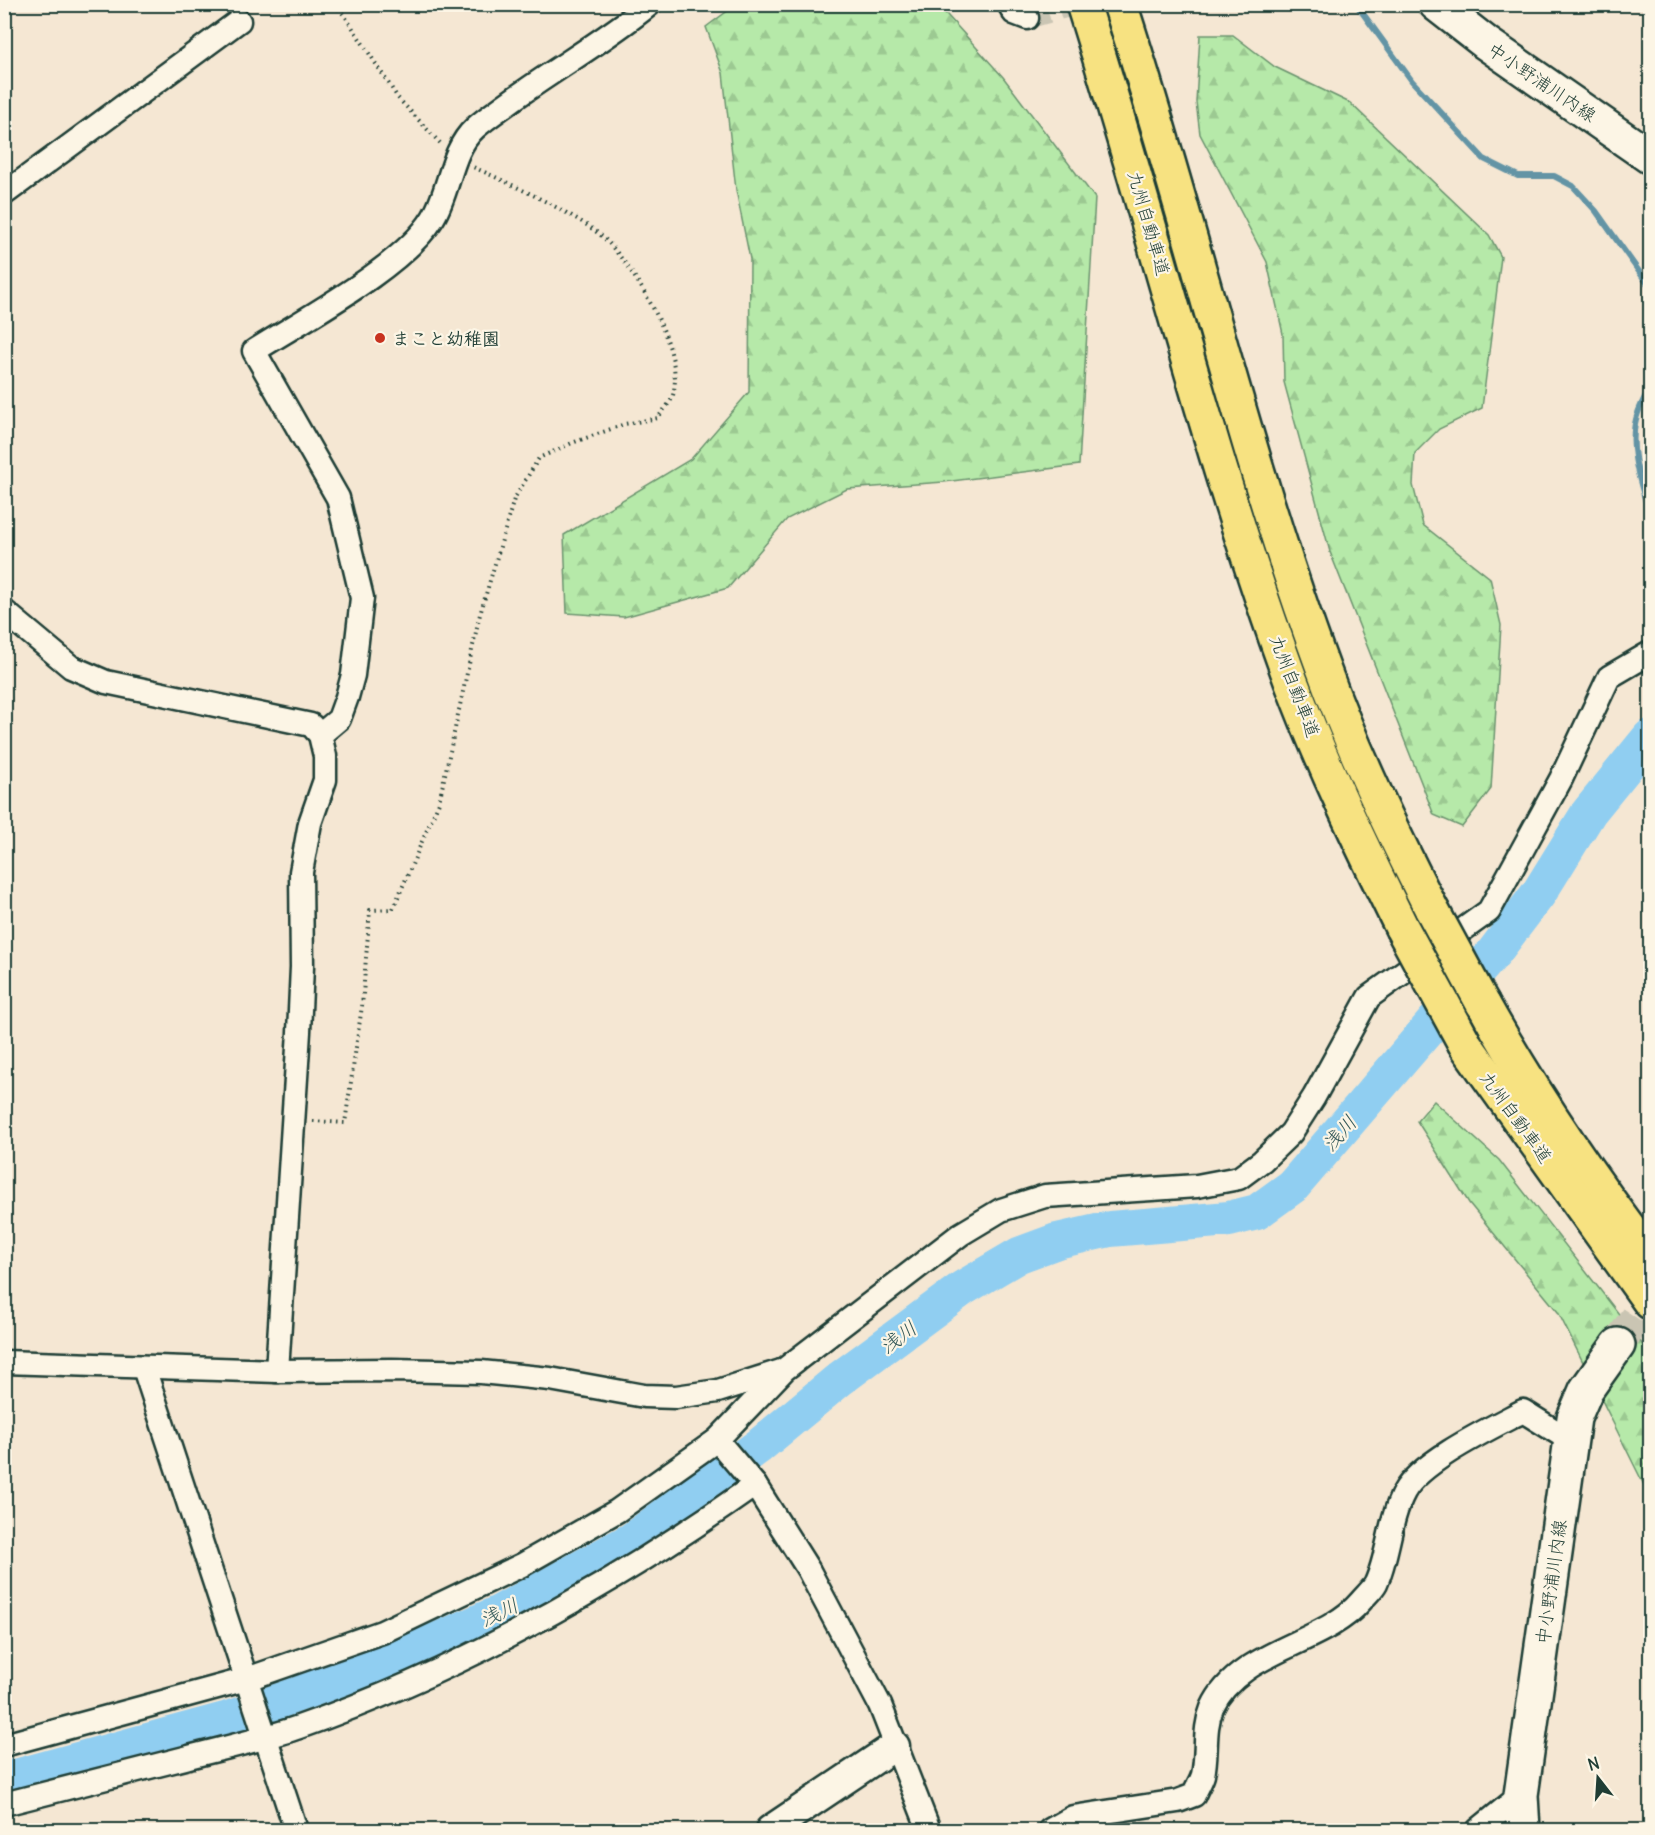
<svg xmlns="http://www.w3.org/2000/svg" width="1655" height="1835" font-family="Delius,'Klee One',sans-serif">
<defs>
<pattern id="forest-firs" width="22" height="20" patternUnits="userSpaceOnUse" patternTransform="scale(1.5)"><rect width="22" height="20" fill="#b6e9a9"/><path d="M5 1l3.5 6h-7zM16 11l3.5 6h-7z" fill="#9cc992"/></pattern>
</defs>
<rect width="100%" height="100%" fill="#f5e7d3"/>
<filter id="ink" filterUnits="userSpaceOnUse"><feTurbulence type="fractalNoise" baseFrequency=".0167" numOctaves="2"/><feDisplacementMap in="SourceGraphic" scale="12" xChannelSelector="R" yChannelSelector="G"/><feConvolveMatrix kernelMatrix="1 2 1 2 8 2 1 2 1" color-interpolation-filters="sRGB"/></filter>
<g filter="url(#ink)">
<!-- forest -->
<g fill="url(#forest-firs)" stroke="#6a936e" stroke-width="1.5">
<polygon points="737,4 938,5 1003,77 1095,198 1079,465 944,482 847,489 787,519 728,588 624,617 567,613 564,535 691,459 749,392 750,259 736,190 723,73 706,27"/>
<polygon points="1200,35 1233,35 1275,67 1350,103 1489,235 1501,257 1482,408 1439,429 1415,453 1413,485 1423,525 1490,578 1501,625 1491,789 1462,827 1434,815 1330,552 1284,382 1283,334 1267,262 1200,134 1196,102"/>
<polygon points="1434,1101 1499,1160 1650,1354 1650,1497 1558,1312 1469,1203 1417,1121"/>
</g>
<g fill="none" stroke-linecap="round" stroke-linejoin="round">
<!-- stream -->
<g stroke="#6394a5" stroke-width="6">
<polyline points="1356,4 1412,81 1484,159 1518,176 1554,176 1573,186 1596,211 1650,287"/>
<path d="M1650,387C1646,395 1641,404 1638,413C1626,444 1641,485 1650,515"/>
</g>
<!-- river -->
<polyline stroke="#90cef1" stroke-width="36" points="4,1780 228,1719 383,1664 497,1614 632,1540 759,1446 841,1378 963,1288 1019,1255 1057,1241 1110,1229 1229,1219 1257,1212 1293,1186 1495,951 1539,893 1589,812 1650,737"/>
<!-- minor-tunnel -->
<polyline stroke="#cac5b3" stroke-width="22" stroke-dasharray="22 11" stroke-linecap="butt" points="1027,18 1076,4"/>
<!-- secondary-tunnel -->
<polyline stroke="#cac5b3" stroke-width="33" stroke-dasharray="33 16" stroke-linecap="butt" points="1618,1345 1650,1297"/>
<defs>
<g id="minor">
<polyline points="1009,4 1014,13 1027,18"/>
<polyline points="4,194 239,21"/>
<polyline points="4,611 71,667 106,682 311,725 320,735 325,756 325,780 310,823 301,872 302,967 299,1032 277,1371"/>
<path d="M320,735L339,719L347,697L353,675L362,598L338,498L254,351C304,319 403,267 433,218C450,191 450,151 475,128C485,119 497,111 508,103C554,69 605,41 650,4"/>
<polyline points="4,1362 277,1371 392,1370 481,1372 550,1379 644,1396 676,1397 718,1391 781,1371"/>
<polyline points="144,1368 296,1830"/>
<polyline points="717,1440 755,1485 808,1569 880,1705 929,1830"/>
<polyline points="4,1745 247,1679 382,1632 522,1565 617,1511 717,1440 785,1369 961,1234 1001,1210 1045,1196 1197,1186 1239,1178 1262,1161 1291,1133 1314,1097 1369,997 1489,911 1561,779 1609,677 1650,653"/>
<path d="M4,1804C65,1789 125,1773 185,1758C223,1748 262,1740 299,1727C462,1670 614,1585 755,1485"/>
<path d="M1050,1830L1073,1817L1178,1801L1194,1795C1196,1789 1201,1782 1203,1775C1208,1752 1203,1730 1212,1708C1238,1650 1324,1645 1361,1601C1366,1595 1373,1589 1376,1583C1389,1554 1389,1520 1404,1492C1421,1461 1491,1428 1523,1411L1571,1441"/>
<polyline points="1478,1830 1521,1795"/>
</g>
<polyline id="tertiary" points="770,1830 895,1746"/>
<g id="secondary">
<polyline points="1436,4 1486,43 1650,157"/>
<polyline points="1523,1830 1521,1795 1574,1418 1586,1390 1618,1345"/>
</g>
<g id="motorway">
<path d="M1083,4C1154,229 1210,460 1291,681C1323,766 1362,847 1402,928"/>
<path d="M1120,4C1192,225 1243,451 1323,668C1353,751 1392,832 1432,910"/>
<path d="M1483,1004C1532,1092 1589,1176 1650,1256"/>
<polyline points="1465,1044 1650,1302"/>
</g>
</defs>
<!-- minor casing -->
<use href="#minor" stroke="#1f3d34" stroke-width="27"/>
<!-- tertiary casing -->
<use href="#tertiary" stroke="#1f3d34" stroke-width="33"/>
<!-- secondary casing -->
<use href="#secondary" stroke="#1f3d34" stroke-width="38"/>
<!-- motorway casing -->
<use href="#motorway" stroke="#1f3d34" stroke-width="38"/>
<!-- path -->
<g stroke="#1f3d34" stroke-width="4" stroke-dasharray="1.5 4.5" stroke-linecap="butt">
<polyline points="334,4 345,16 398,98 441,144"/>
<path d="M313,1121L345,1123L362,1006L370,910L393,909L439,802L479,618L514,499L539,458L572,443L625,424L658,418C662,411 671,403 673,395C685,349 636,272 606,240C583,217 505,181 473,167"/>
</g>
<!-- minor -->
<use href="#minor" stroke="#fcf5e5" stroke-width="22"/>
<!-- tertiary -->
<use href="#tertiary" stroke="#fcf5e5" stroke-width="28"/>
<!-- secondary -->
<use href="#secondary" stroke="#fcf5e5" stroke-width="33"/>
<!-- motorway -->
<use href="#motorway" stroke="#f7e281" stroke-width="33"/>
<defs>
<g id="motorway-bridge">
<polyline points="1432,910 1483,1004"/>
<polyline points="1402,928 1465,1044"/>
</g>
</defs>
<!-- motorway-bridge casing -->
<use href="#motorway-bridge" stroke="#1f3d34" stroke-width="38" stroke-linecap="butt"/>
<!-- motorway-bridge -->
<use href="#motorway-bridge" stroke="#f7e281" stroke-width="33"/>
</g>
</g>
<!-- markers -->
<circle fill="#c8321e" stroke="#fcf5e5" stroke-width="2" cx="380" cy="338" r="6"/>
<g text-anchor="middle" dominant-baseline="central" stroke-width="4.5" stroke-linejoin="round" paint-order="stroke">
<!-- street labels -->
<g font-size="18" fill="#1f3d34" stroke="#fcf5e5">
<text transform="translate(1542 82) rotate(34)">中小野浦川内線</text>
<text transform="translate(1149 223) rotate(74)">九州自動車道</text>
<text transform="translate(1295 686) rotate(69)">九州自動車道</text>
<text transform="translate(1516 1117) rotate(54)">九州自動車道</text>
<text transform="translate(1551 1582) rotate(-82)">中小野浦川内線</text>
</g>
<!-- poi labels -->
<g font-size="18" font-weight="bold" fill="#1f3d34" stroke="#fcf5e5" text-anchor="start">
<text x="392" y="338">まこと幼稚園</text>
</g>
<!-- water labels -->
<g font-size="20" font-style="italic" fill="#365a5a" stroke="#fcf5e5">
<text transform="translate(1339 1133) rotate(-49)">浅川</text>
<text transform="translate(898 1337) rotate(-37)">浅川</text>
<text transform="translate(499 1612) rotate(-26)">浅川</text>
</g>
</g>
<!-- margin -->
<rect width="1655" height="1835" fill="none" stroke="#fcf5e5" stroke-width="24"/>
<rect x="12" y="12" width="1631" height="1811" fill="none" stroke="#1f3d34" stroke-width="2" filter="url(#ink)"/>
<!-- north arrow -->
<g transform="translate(1598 1778) rotate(343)" stroke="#fcf5e5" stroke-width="4.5" paint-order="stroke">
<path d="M0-4.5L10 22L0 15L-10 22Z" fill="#1f3d34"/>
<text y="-9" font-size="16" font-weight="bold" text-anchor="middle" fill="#1f3d34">N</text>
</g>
</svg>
